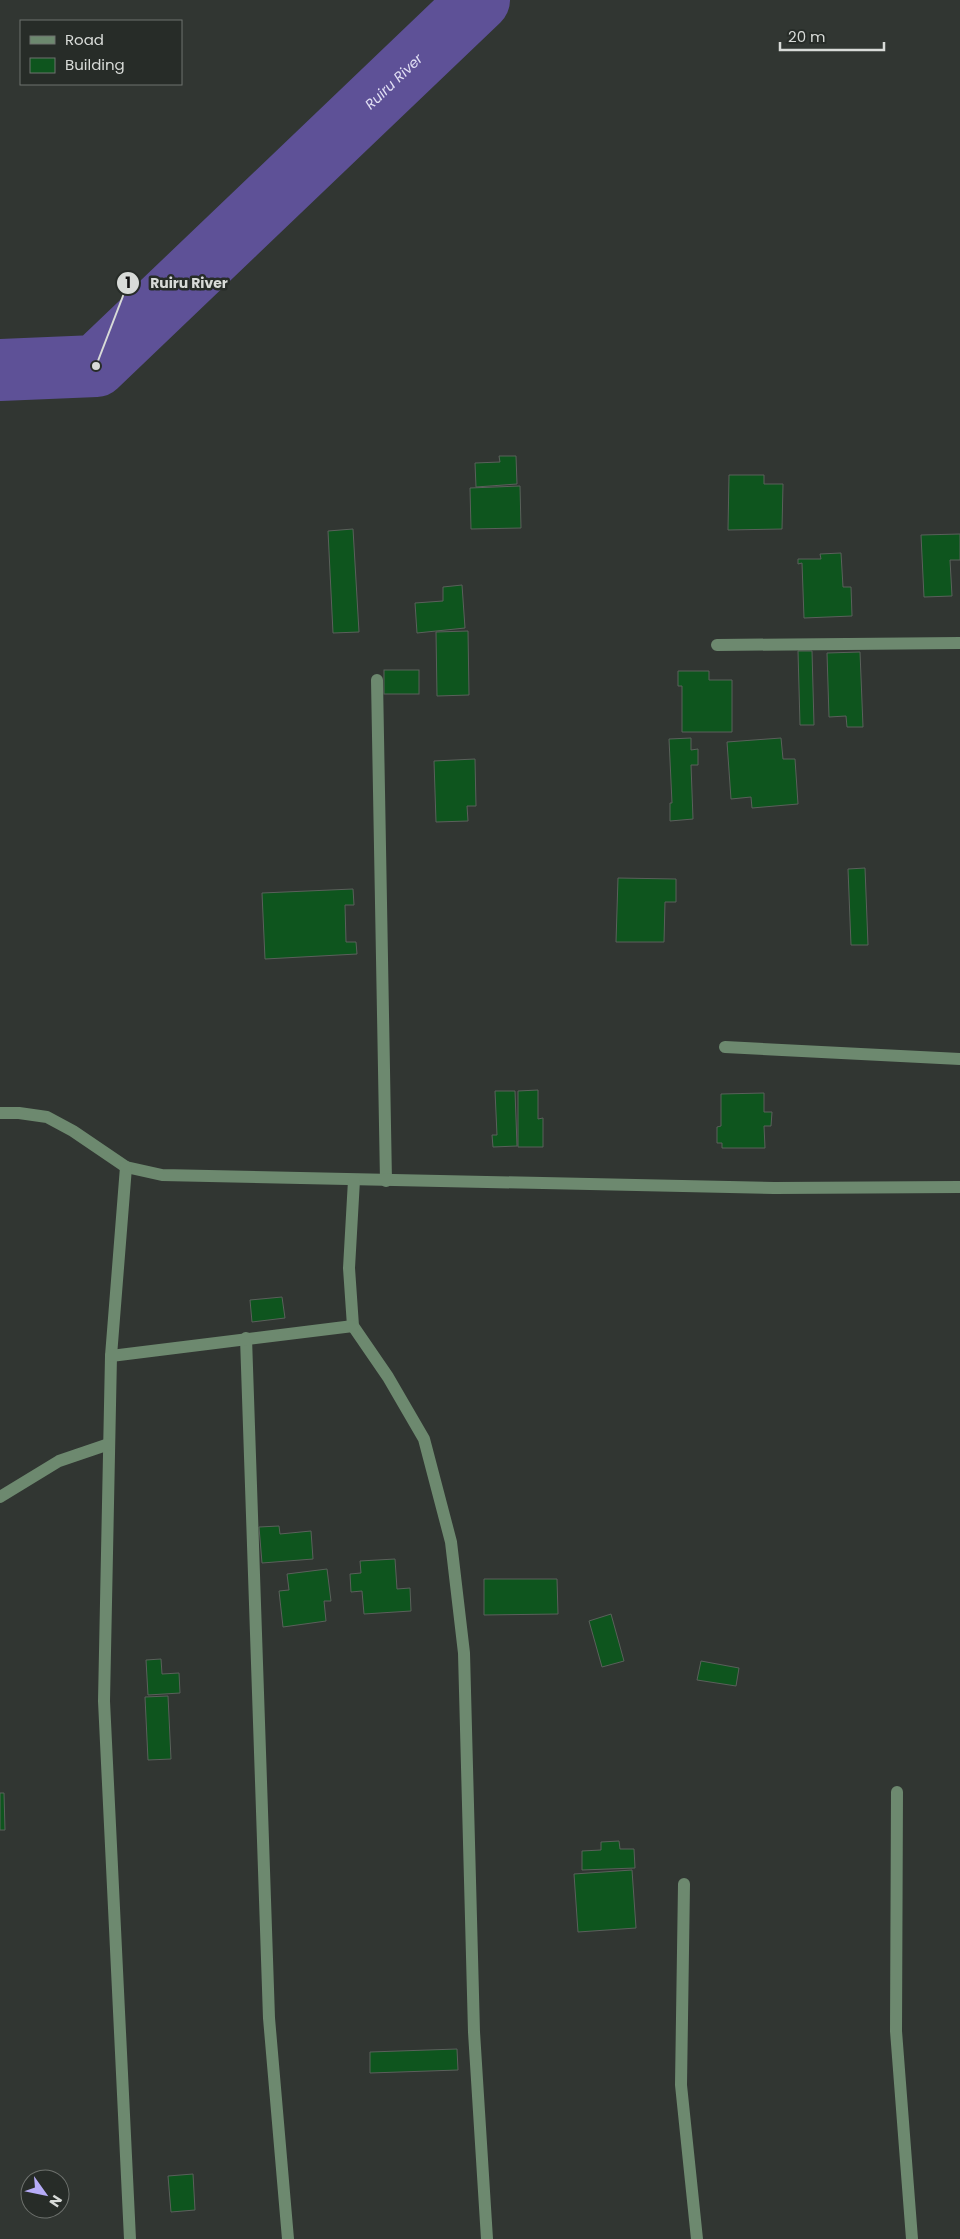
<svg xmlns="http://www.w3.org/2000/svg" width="960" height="2239" font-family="Poppins,sans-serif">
<rect width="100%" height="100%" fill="#313632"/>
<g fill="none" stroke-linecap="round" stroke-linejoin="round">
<!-- river -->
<path stroke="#5e5197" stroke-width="62" id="s1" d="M0,370L96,366L479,0"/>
</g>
<!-- building -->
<g fill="#0e551e" stroke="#5a605b">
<polygon points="499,456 516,456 517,484 476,487 475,463 500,462"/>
<polygon points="729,475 764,475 764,484 783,484 782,529 728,530"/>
<polygon points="520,486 521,528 471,529 470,488"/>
<polygon points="353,529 359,632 333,633 328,531"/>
<polygon points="960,534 960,560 950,560 952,596 924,597 921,535"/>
<polygon points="841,553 843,587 851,587 852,616 804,618 802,563 798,564 798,559 821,559 820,554"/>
<polygon points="462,585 465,628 417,633 415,603 443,601 443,587"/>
<polygon points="468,631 469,695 437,696 436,632"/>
<polygon points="798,651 812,651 814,725 800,725"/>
<polygon points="860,652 863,727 847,727 846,716 829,717 827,653"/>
<rect x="384" y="670" width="35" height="24"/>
<polygon points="678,671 709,671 709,680 732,680 732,732 682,732 682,686 678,686"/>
<polygon points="691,738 691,750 698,749 698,765 691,765 693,819 670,821 670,803 672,803 669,739"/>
<polygon points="781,738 783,759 795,759 798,804 752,808 751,797 731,799 727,742"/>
<polygon points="475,759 476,806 467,806 468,821 436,822 434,761"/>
<polygon points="865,868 868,945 851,945 848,869"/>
<polygon points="618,878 676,879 676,902 665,902 664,942 616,942"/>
<polygon points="353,889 354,905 345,905 346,942 356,942 357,954 265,959 262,893"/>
<polygon points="538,1090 538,1119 543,1118 543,1147 518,1147 518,1091"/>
<polygon points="495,1091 515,1091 517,1146 493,1147 492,1135 497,1135"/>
<polygon points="764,1093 764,1112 772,1112 771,1126 764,1126 765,1148 722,1148 722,1143 717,1143 717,1127 721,1126 721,1094"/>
<polygon points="282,1297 285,1318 252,1322 250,1300"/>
<polygon points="279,1526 280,1534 311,1531 313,1559 262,1563 259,1527"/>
<polygon points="395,1559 397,1589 410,1588 411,1611 364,1614 362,1591 351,1592 350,1574 361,1573 360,1561"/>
<polygon points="327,1569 331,1601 324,1601 326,1621 283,1627 279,1591 289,1590 287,1574"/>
<polygon points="484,1579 557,1579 558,1614 484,1615"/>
<polygon points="611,1614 624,1661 602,1667 589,1621"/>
<polygon points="161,1659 162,1674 179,1673 180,1693 148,1695 146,1660"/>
<polygon points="701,1661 739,1668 736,1686 697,1680"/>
<polygon points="168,1696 171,1759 148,1760 145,1697"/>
<polygon points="0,1793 4,1793 5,1830 0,1830"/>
<polygon points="619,1841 620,1849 634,1849 635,1868 582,1870 582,1851 601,1850 601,1842"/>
<polygon points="632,1870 636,1928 578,1932 574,1874"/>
<polygon points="457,2049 458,2070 370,2073 370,2052"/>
<polygon points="193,2174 195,2210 171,2212 168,2176"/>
</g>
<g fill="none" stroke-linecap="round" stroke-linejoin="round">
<!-- minor -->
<g stroke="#6d896f" stroke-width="12">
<polyline points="717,645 960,643"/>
<polyline points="377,680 386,1181"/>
<polyline points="725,1047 960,1059"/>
<polyline points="0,1113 19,1113 47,1117 73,1131 126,1167 162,1175 774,1188 960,1187"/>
<polyline points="126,1167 111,1356 104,1701 130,2239"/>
<polyline points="354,1180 349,1268 353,1326 388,1377 424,1439 451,1542 464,1653 474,2032 487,2239"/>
<polyline points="246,1338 269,2018 288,2239"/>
<polyline points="111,1356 353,1326"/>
<polyline points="0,1497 59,1461 109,1444"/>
<polyline points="897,1792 896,2031 912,2239"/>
<polyline points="684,1884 681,2085 697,2239"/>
</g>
</g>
<g text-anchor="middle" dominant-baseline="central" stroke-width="5" stroke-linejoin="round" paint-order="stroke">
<!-- water labels -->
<g font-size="14" font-style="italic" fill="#e1dff4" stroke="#272c28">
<text stroke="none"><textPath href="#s1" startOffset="508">Ruiru River</textPath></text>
</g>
</g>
<!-- callouts -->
<path fill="none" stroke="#d8dbd8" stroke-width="2" d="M96 366L128 283"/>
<g fill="#d8dbd8" stroke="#272c28" stroke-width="2">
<circle cx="96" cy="366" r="5"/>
<circle cx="128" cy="283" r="12"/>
</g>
<g font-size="15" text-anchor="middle" font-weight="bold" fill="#111">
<text x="128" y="288">1</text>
</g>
<g font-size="14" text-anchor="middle" font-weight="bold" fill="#d8dbd8" stroke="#272c28" stroke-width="5" stroke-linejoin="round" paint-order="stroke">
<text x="189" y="288">Ruiru River</text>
</g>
<!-- legend -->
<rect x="20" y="20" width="162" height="65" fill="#272c28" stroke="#6e726e"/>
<rect x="30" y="36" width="25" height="8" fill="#6d896f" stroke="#6e726e"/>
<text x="65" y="45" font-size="15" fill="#d8dbd8">Road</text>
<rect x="30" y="58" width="25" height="15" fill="#0e551e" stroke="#6e726e"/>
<text x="65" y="70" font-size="15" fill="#d8dbd8">Building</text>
<!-- north arrow -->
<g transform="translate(45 2194) rotate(123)"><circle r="24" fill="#272c28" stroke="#6e726e"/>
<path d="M0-4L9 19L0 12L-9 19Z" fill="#b6acf8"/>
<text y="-8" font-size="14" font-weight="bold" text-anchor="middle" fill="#d8dbd8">N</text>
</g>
<!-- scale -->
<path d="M780 42v8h104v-8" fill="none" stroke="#d8dbd8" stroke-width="2.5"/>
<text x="788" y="42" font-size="15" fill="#d8dbd8" stroke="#272c28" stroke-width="4" paint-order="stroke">20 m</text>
</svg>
